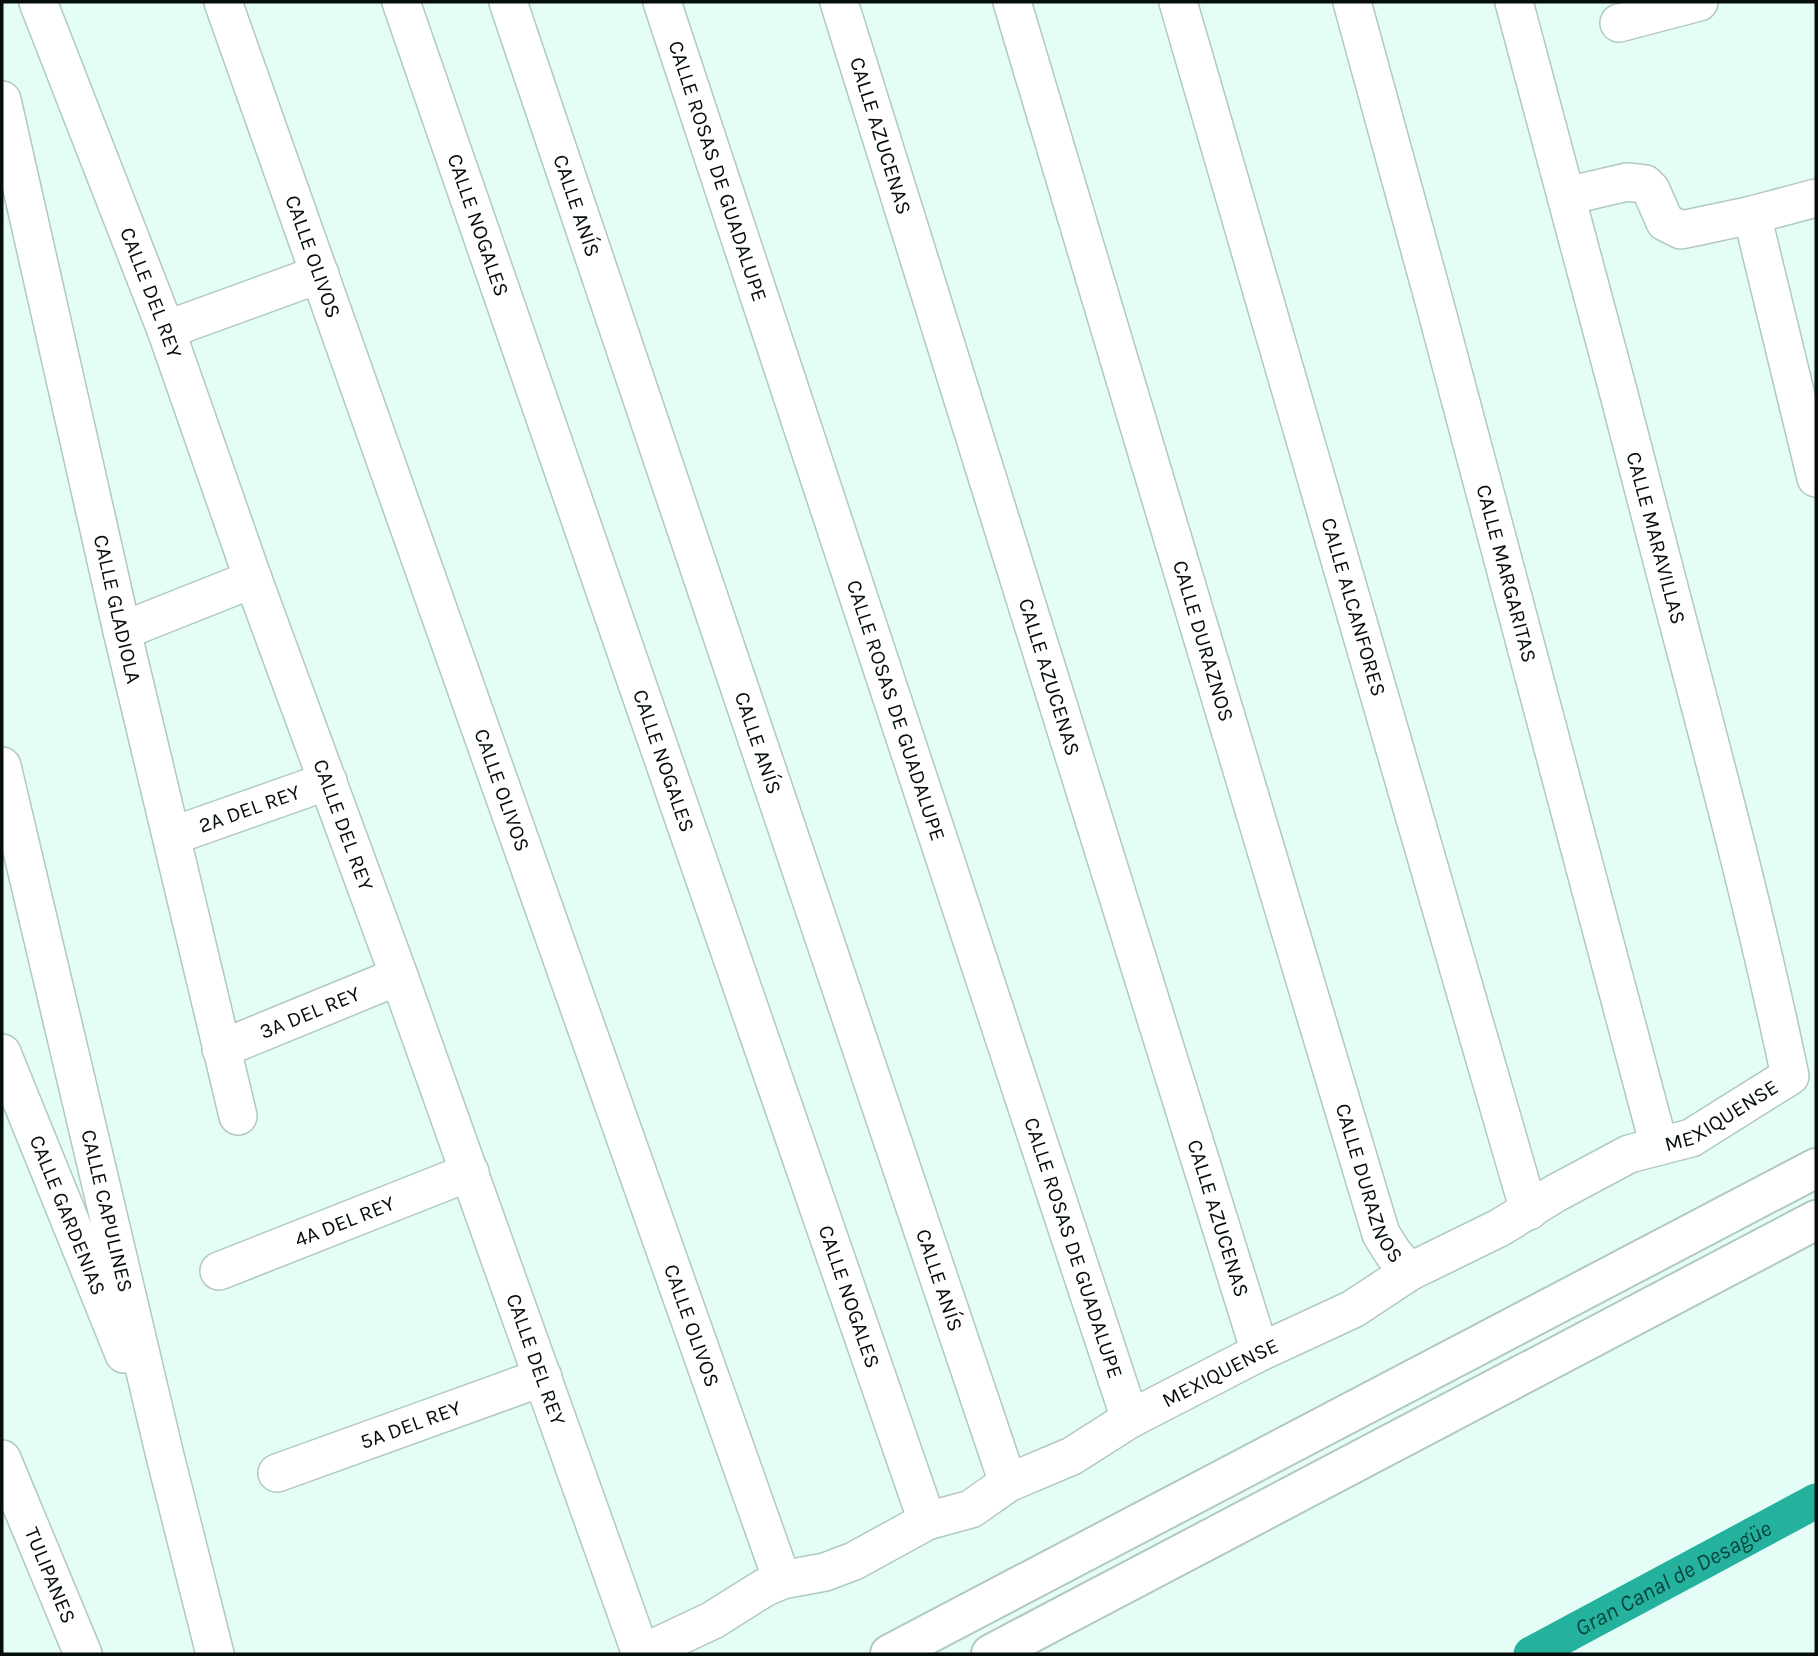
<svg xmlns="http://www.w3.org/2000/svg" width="1818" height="1656" font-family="Karla,sans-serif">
<rect width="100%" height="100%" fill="#e5fdf7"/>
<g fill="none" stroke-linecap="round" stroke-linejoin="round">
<!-- canal -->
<path stroke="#24b19e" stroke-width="35" id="s1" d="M1531,1654L1816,1501"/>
<defs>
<g id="minor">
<path id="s2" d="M38,2L166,330L253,579L399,976L641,1654"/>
<path id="s3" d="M223,2L782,1580"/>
<path id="s4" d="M401,2L927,1521"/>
<path id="s5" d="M508,2L1008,1483"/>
<path id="s6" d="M662,2L1130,1419"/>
<path id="s7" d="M839,2L1260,1352"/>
<path id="s8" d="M1012,2L1381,1234L1393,1253L1409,1272"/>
<path id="s9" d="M1178,2L1529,1211"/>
<path id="s10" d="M1352,2L1434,301L1659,1146"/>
<polyline points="1619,23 1699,2"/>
<path id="s11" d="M2,100L122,631L238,1116"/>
<polyline points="1567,196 1627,182 1645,184 1651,190 1665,222 1681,230 1752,215 1816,198"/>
<polyline points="1752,215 1816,478"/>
<polyline points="166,330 320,274"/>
<polyline points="122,631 253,579"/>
<path id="s12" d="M2,766L165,1456L215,1654"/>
<path id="s13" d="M172,836L328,781"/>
<path id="s14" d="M221,1049L399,976"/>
<path id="s15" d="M2,1053L124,1354"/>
<path id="s16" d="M219,1271L470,1172"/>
<path id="s17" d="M2,1459L83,1654"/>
<path id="s18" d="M277,1473L543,1377"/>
<path id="s19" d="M641,1654L713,1620L764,1588L782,1580L825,1572L854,1561L927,1521L971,1509L1008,1483L1072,1456L1130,1419L1260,1352L1353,1309L1409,1272L1499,1228L1556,1193L1629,1154L1691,1138L1790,1076C1756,914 1713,755 1671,595C1620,397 1568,199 1514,2"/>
</g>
<g id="motorway">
<polyline points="890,1654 1816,1168"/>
<polyline points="991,1654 1816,1220"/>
</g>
</defs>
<!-- minor casing -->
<use href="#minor" stroke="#b1c8c3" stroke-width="40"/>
<!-- motorway casing -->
<use href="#motorway" stroke="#b1c8c3" stroke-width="42"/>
<!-- minor -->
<use href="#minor" stroke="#fff" stroke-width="37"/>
<!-- motorway -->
<use href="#motorway" stroke="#fff" stroke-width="38"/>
</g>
<g text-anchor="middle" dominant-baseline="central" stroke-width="5" stroke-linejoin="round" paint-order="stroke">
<!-- street labels -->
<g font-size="21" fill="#060e0c" stroke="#fff">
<text stroke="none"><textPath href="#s7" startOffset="140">CALLE AZUCENAS</textPath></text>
<text stroke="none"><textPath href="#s6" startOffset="178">CALLE ROSAS DE GUADALUPE</textPath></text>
<text stroke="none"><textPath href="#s5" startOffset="215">CALLE ANÍS</textPath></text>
<text stroke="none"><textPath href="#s4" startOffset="236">CALLE NOGALES</textPath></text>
<text stroke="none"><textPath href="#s3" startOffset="270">CALLE OLIVOS</textPath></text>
<text stroke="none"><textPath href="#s2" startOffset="312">CALLE DEL REY</textPath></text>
<text transform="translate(1656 538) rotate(75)">CALLE MARAVILLAS</text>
<text stroke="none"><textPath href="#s10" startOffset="592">CALLE MARGARITAS</textPath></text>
<text stroke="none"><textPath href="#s9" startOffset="630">CALLE ALCANFORES</textPath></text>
<text stroke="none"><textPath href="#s11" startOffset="522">CALLE GLADIOLA</textPath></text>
<text stroke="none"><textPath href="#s8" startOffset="667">CALLE DURAZNOS</textPath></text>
<text stroke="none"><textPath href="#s7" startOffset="707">CALLE AZUCENAS</textPath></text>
<text stroke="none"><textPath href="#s6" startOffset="746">CALLE ROSAS DE GUADALUPE</textPath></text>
<text stroke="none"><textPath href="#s5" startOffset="782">CALLE ANÍS</textPath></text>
<text stroke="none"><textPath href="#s4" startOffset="803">CALLE NOGALES</textPath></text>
<text stroke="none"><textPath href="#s3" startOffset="836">CALLE OLIVOS</textPath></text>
<text stroke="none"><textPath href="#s13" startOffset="82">2A DEL REY</textPath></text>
<text stroke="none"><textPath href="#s2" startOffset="878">CALLE DEL REY</textPath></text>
<text stroke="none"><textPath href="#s14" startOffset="96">3A DEL REY</textPath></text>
<text stroke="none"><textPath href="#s19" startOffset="1213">MEXIQUENSE</textPath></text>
<text stroke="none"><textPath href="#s8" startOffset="1234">CALLE DURAZNOS</textPath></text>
<text stroke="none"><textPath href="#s12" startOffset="457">CALLE CAPULINES</textPath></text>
<text stroke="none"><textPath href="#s15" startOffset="175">CALLE GARDENIAS</textPath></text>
<text stroke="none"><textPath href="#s7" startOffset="1274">CALLE AZUCENAS</textPath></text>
<text stroke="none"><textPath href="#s16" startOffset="135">4A DEL REY</textPath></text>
<text stroke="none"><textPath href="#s6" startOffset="1312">CALLE ROSAS DE GUADALUPE</textPath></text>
<text stroke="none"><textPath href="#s5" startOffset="1349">CALLE ANÍS</textPath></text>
<text stroke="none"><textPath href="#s4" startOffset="1370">CALLE NOGALES</textPath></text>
<text stroke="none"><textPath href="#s3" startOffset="1404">CALLE OLIVOS</textPath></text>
<text stroke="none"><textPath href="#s2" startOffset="1446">CALLE DEL REY</textPath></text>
<text stroke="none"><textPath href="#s19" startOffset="648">MEXIQUENSE</textPath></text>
<text stroke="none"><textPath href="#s18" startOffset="142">5A DEL REY</textPath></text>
<text stroke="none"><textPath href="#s17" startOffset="126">TULIPANES</textPath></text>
</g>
<!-- water labels -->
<g font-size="23" font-style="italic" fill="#08443c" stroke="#fff">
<text stroke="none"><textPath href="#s1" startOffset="161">Gran Canal de Desagüe</textPath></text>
</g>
</g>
<!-- border -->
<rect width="1818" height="1656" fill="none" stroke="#060e0c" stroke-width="7"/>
</svg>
